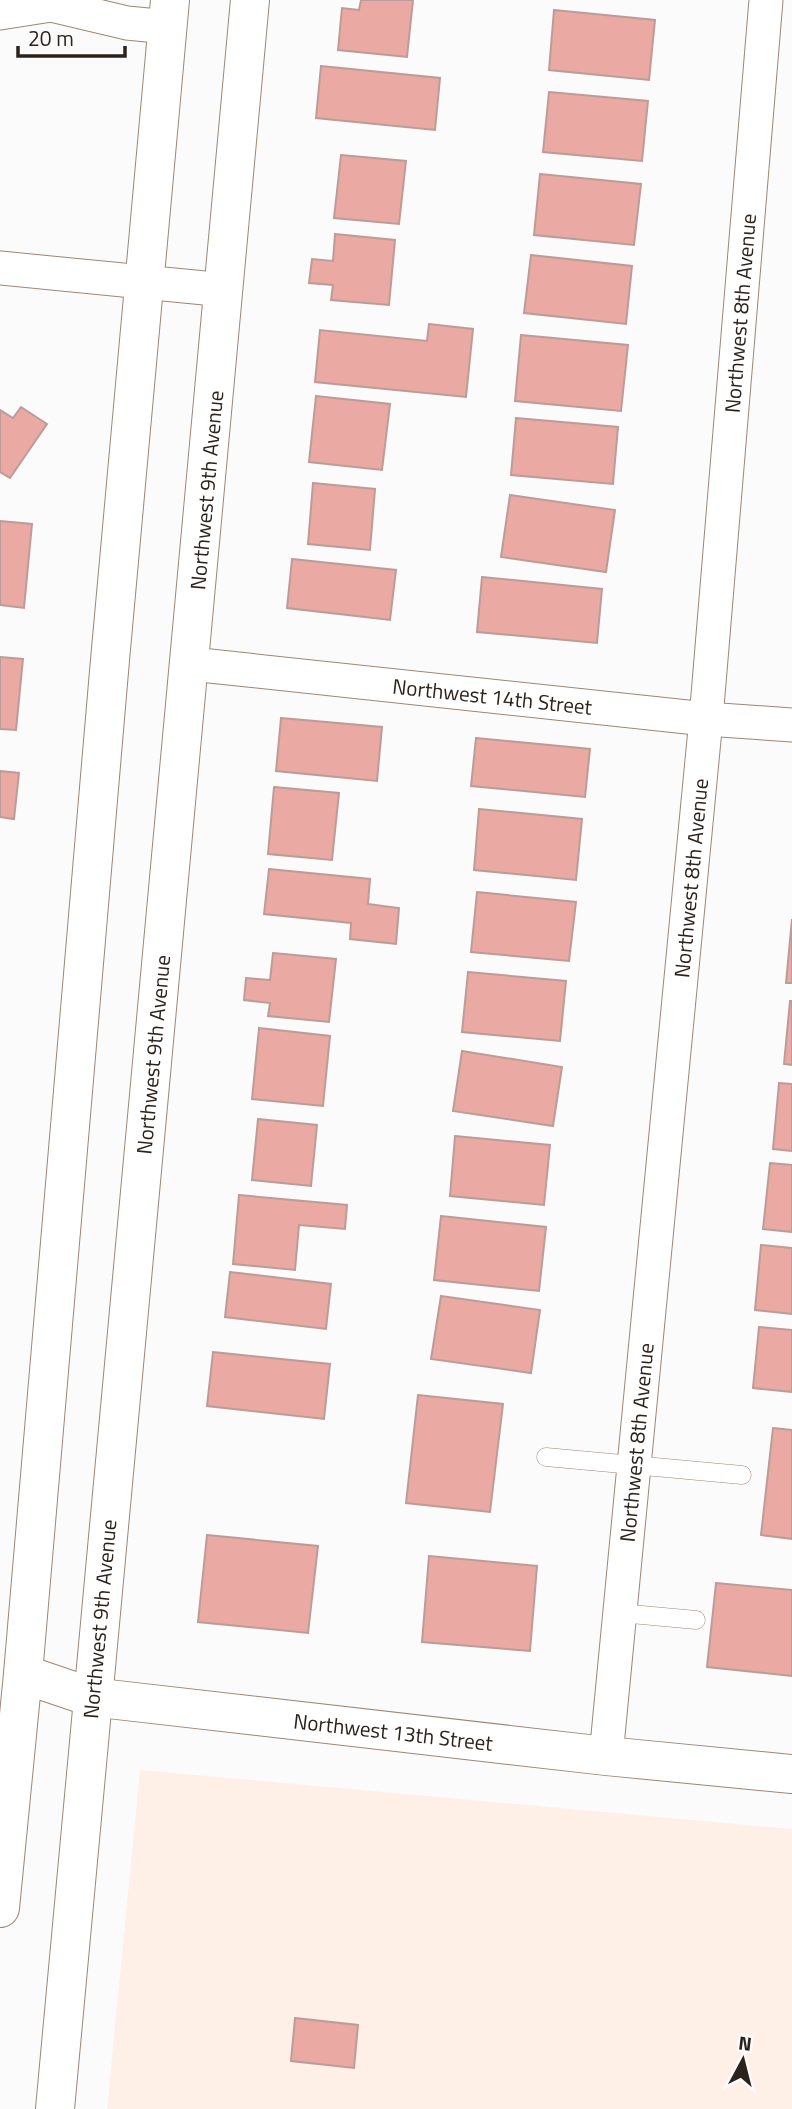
<svg xmlns="http://www.w3.org/2000/svg" width="792" height="2109" font-family="'Titillium Web',sans-serif">
<rect width="100%" height="100%" fill="#fbfbfb"/>
<!-- built -->
<polygon fill="#fef0e7" points="140,1770 792,1829 792,2109 107,2109"/>
<!-- building -->
<g fill="#eaa9a2" stroke="#bc9c98" stroke-width="2">
<polygon points="361,0 413,0 407,57 338,50 342,8 359,10"/>
<polygon points="554,10 655,20 649,80 549,70"/>
<polygon points="321,66 440,78 435,130 316,118"/>
<polygon points="549,92 648,101 642,161 543,152"/>
<polygon points="341,155 406,161 399,224 334,218"/>
<polygon points="540,174 641,184 634,245 534,235"/>
<polygon points="335,234 395,240 389,305 331,300 333,285 309,283 312,259 333,261"/>
<polygon points="531,255 632,266 626,324 524,313"/>
<polygon points="429,324 473,329 466,397 315,382 320,330 427,341"/>
<polygon points="521,335 628,345 621,411 515,401"/>
<polygon points="316,396 390,404 382,470 309,462"/>
<polygon points="21,407 47,424 10,478 0,472 0,410 13,418"/>
<polygon points="516,418 618,427 613,484 511,475"/>
<polygon points="313,483 375,489 370,550 308,544"/>
<polygon points="510,495 615,510 606,572 501,557"/>
<polygon points="0,521 32,524 24,608 0,605"/>
<polygon points="292,559 396,570 390,620 287,608"/>
<polygon points="482,577 602,589 597,643 477,632"/>
<polygon points="0,657 23,659 16,730 0,729"/>
<polygon points="281,718 382,727 377,781 276,771"/>
<polygon points="476,738 590,749 585,797 471,786"/>
<polygon points="0,771 19,773 14,819 0,817"/>
<polygon points="274,787 339,793 332,860 268,854"/>
<polygon points="479,809 582,819 576,880 474,870"/>
<polygon points="269,869 370,879 368,904 399,908 396,944 350,939 351,923 264,914"/>
<polygon points="477,892 576,902 569,961 471,952"/>
<polygon points="792,919 792,983 786,983"/>
<polygon points="273,953 336,959 329,1022 268,1016 270,1003 244,1000 246,978 270,980"/>
<polygon points="468,972 566,981 560,1041 462,1032"/>
<polygon points="790,1001 792,1001 792,1065 784,1064"/>
<polygon points="259,1028 330,1036 323,1106 252,1099"/>
<polygon points="462,1051 562,1067 553,1126 453,1111"/>
<polygon points="779,1083 792,1084 792,1151 773,1149"/>
<polygon points="258,1119 317,1125 311,1186 252,1180"/>
<polygon points="455,1136 550,1145 544,1205 450,1196"/>
<polygon points="770,1163 792,1165 792,1232 763,1229"/>
<polygon points="239,1195 347,1205 345,1229 299,1225 295,1270 233,1264"/>
<polygon points="441,1216 546,1227 539,1291 434,1280"/>
<polygon points="761,1245 792,1248 792,1314 755,1310"/>
<polygon points="230,1272 331,1284 326,1329 225,1317"/>
<polygon points="441,1296 540,1310 531,1373 431,1359"/>
<polygon points="759,1327 792,1330 792,1392 753,1388"/>
<polygon points="213,1352 330,1364 324,1419 207,1406"/>
<polygon points="418,1395 503,1404 490,1512 406,1503"/>
<polygon points="773,1428 792,1430 792,1539 761,1535"/>
<polygon points="207,1535 318,1546 308,1633 198,1622"/>
<polygon points="429,1556 537,1566 530,1651 422,1642"/>
<polygon points="716,1583 792,1590 792,1676 707,1667"/>
<polygon points="295,2018 358,2025 354,2068 291,2061"/>
</g>
<g fill="none" stroke-linecap="round" stroke-linejoin="round">
<defs>
<g id="lane">
<polyline points="546,1457 742,1475"/>
<polyline points="620,1613 696,1620"/>
</g>
<g id="street">
<polyline points="41,0 51,5 127,23 168,27"/>
<polyline points="0,13 51,5"/>
<polyline points="0,268 225,290"/>
<path id="s1" d="M191,664L706,719L792,725"/>
<path id="s2" d="M606,1756L706,719L766,0"/>
</g>
<g id="secondary">
<path id="s3" d="M23,1674L91,1697L606,1756L792,1774"/>
<polyline points="0,1908 23,1674 110,660 170,0"/>
<path id="s4" d="M55,2109C116,1406 190,703 250,0"/>
</g>
</defs>
<!-- lane casing -->
<use href="#lane" stroke="#9e8676" stroke-width="19"/>
<!-- street casing -->
<use href="#street" stroke="#9e8676" stroke-width="35"/>
<!-- secondary casing -->
<use href="#secondary" stroke="#9e8676" stroke-width="40"/>
<!-- lane -->
<use href="#lane" stroke="#fff" stroke-width="18"/>
<!-- street -->
<use href="#street" stroke="#fff" stroke-width="33"/>
<!-- secondary -->
<use href="#secondary" stroke="#fff" stroke-width="38"/>
</g>
<g text-anchor="middle" dominant-baseline="central" stroke-width="7" stroke-linejoin="round" paint-order="stroke">
<!-- street labels -->
<g font-size="21" fill="#2b221b" stroke="#fbfbfb">
<text stroke="none"><textPath href="#s2" startOffset="1449">Northwest 8th Avenue</textPath></text>
<text stroke="none"><textPath href="#s4" startOffset="1626">Northwest 9th Avenue</textPath></text>
<text stroke="none"><textPath href="#s1" startOffset="303">Northwest 14th Street</textPath></text>
<text stroke="none"><textPath href="#s2" startOffset="882">Northwest 8th Avenue</textPath></text>
<text stroke="none"><textPath href="#s4" startOffset="1059">Northwest 9th Avenue</textPath></text>
<text stroke="none"><textPath href="#s2" startOffset="315">Northwest 8th Avenue</textPath></text>
<text stroke="none"><textPath href="#s4" startOffset="492">Northwest 9th Avenue</textPath></text>
<text stroke="none"><textPath href="#s3" startOffset="376">Northwest 13th Street</textPath></text>
</g>
</g>
<!-- north arrow -->
<g transform="translate(743 2060) rotate(7)" stroke="#fbfbfb" stroke-width="5" paint-order="stroke">
<path d="M0-5L12 26L0 18L-12 26Z" fill="#2b221b"/>
<text y="-10" font-size="19" font-weight="bold" text-anchor="middle" fill="#2b221b">N</text>
</g>
<!-- scale -->
<path d="M18 46v10h107v-10" fill="none" stroke="#2b221b" stroke-width="3.5"/>
<text x="28" y="46" font-size="21" fill="#2b221b" stroke="#fbfbfb" stroke-width="5" paint-order="stroke">20 m</text>
</svg>
